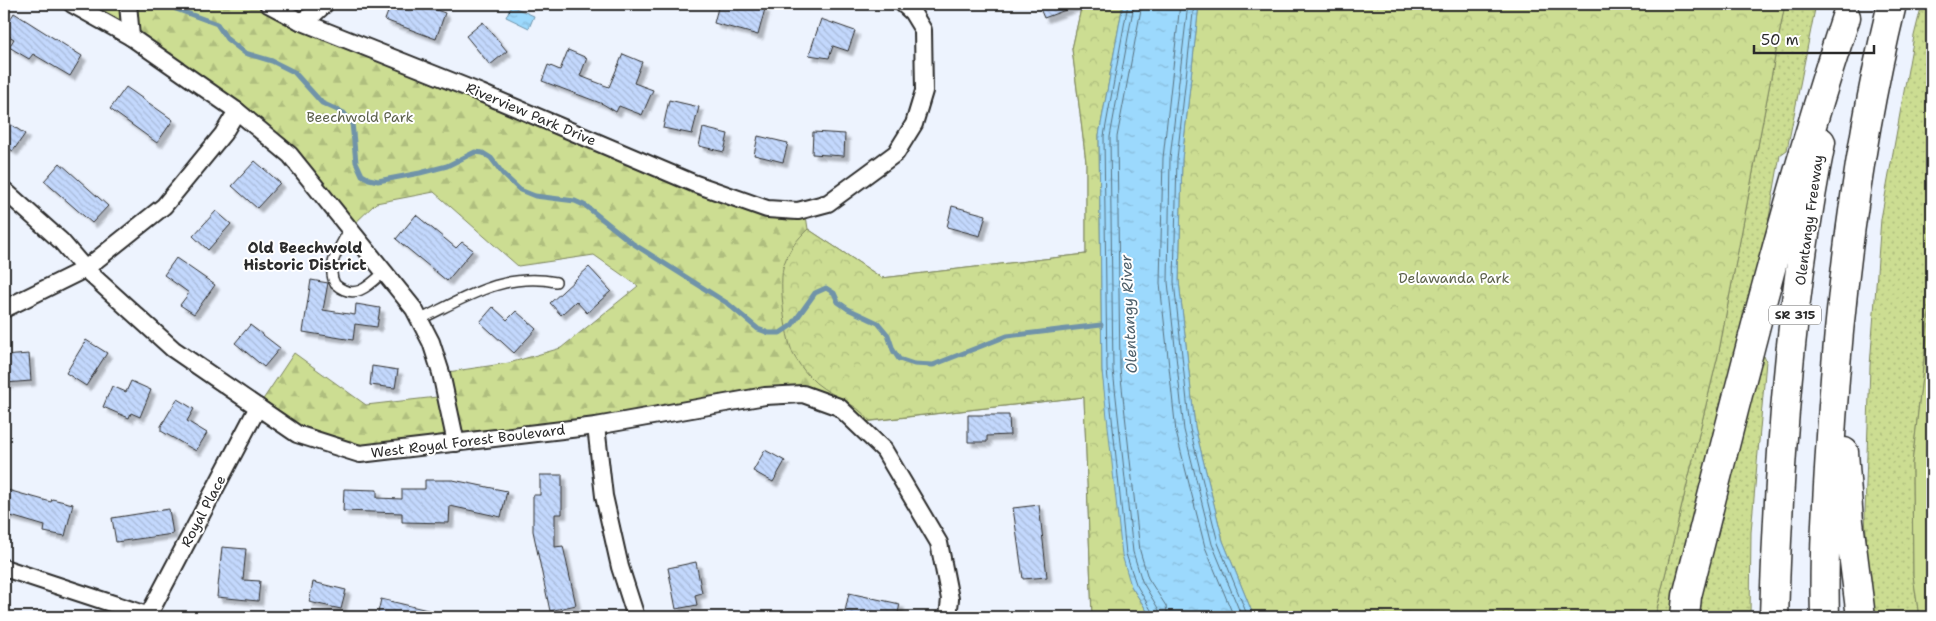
<svg xmlns="http://www.w3.org/2000/svg" width="1936" height="621" font-family="'Shantell Sans',sans-serif">
<defs>
<pattern id="grass-dots" width="8" height="8" patternUnits="userSpaceOnUse" patternTransform="scale(1.25)"><rect width="8" height="8" fill="#ccdd92"/><path d="M2 2h.1M6 6h.1" fill="none" stroke="#afbe7e" stroke-width="1.8" stroke-linecap="round"/></pattern>
<pattern id="forest-firs" width="22" height="20" patternUnits="userSpaceOnUse" patternTransform="scale(1.25)"><rect width="22" height="20" fill="#ccdd92"/><path d="M5 1l3.5 6h-7zM16 11l3.5 6h-7z" fill="#afbe7e"/></pattern>
<pattern id="park-crowns" width="20" height="18" patternUnits="userSpaceOnUse" patternTransform="scale(1.25)"><rect width="20" height="18" fill="#ccdd92"/><path d="M2 6a3 3 0 1 1 6 0M12 15a3 3 0 1 1 6 0" fill="none" stroke="#afbe7e"/></pattern>
<pattern id="water-ripples" width="26" height="14" patternUnits="userSpaceOnUse" patternTransform="scale(1.25)"><rect width="26" height="14" fill="#9cd9fd"/><path d="M2 4q2-2 4 0t4 0M15 11q2-2 4 0t4 0" fill="none" stroke="#87bad9"/></pattern>
<pattern id="building-back-hatch" width="6" height="6" patternUnits="userSpaceOnUse" patternTransform="scale(1.25)"><rect width="6" height="6" fill="#c3d8fd"/><path d="M-1 5l2 2M0 0l6 6M5-1l2 2" fill="none" stroke="#a8bad9"/></pattern>
<filter id="shadow"><feDropShadow dx="4.5" dy="4.5" stdDeviation="1" flood-color="#0004"/></filter>
</defs>
<rect width="100%" height="100%" fill="#edf3fe"/>
<filter id="ink" filterUnits="userSpaceOnUse"><feTurbulence type="fractalNoise" baseFrequency=".02" numOctaves="2"/><feDisplacementMap in="SourceGraphic" scale="10" xChannelSelector="R" yChannelSelector="G"/><feConvolveMatrix kernelMatrix="1 2 1 2 8 2 1 2 1" color-interpolation-filters="sRGB"/></filter>
<g filter="url(#ink)">
<!-- grass -->
<g fill="url(#grass-dots)" stroke="#7c845e">
<polygon points="1785,4 1816,4 1787,150 1780,155 1763,252 1672,617 1655,617 1719,351"/>
<polygon points="1922,4 1932,4 1932,290 1912,464 1913,575 1919,617 1870,617 1865,513 1870,366 1881,219 1914,36"/>
<polygon points="1764,356 1766,361 1751,532 1750,617 1694,617 1759,358"/>
</g>
<!-- forest -->
<polygon fill="url(#forest-firs)" stroke="#7c845e" points="72,4 268,4 767,209 805,209 808,229 882,278 1086,254 1086,162 1072,49 1082,4 1123,4 1099,135 1131,586 1151,617 1092,617 1084,397 855,423 803,394 360,454 258,407 294,353 366,405 446,396 441,373 509,363 561,348 638,286 594,255 518,266 434,192 376,203 350,228 290,155"/>
<!-- park -->
<g fill="url(#park-crowns)" stroke="#7c845e">
<path d="M1082,4H1123L1099,135L1102,371L1131,586L1151,617H1092L1084,397L870,421C853,399 826,396 809,376C803,370 797,361 793,354C785,335 778,283 784,264C789,250 797,239 808,229L882,278L1086,254V162L1072,49Z"/>
<polygon points="1199,4 1785,4 1719,351 1655,617 1254,617 1223,541 1195,427 1179,281 1182,159"/>
</g>
<!-- garden -->
<polygon fill="#ccdd92" stroke="#7c845e" points="1932,290 1932,617 1919,617 1913,575 1912,464"/>
<!-- water -->
<g fill="url(#water-ripples)" stroke="#6f93a9">
<polygon points="1123,4 1199,4 1182,159 1179,281 1195,427 1223,541 1254,617 1151,617 1131,586 1122,555 1102,371 1099,135"/>
<polygon points="511,6 534,16 529,28 506,17"/>
</g>
<g fill="none" stroke-linecap="round" stroke-linejoin="round">
<!-- shore -->
<g stroke="#58717f" stroke-width="1">
<polyline points="1128,4 1104,136 1107,370 1126,554 1136,584 1155,617"/>
<polyline points="1134,4 1110,137 1113,370 1133,552 1142,581 1159,610 1161,617"/>
<polyline points="1142,4 1117,137 1120,369 1140,551 1148,578 1166,606 1168,617"/>
<polyline points="1180,4 1163,158 1160,283 1176,432 1205,547 1234,617"/>
<polyline points="1188,4 1170,158 1168,282 1184,430 1212,544 1242,617"/>
<polyline points="1194,4 1177,159 1174,282 1190,429 1218,543 1248,617"/>
</g>
<!-- stream -->
<polyline stroke="#6f93a9" stroke-width="5" points="169,4 176,9 217,24 227,39 245,53 272,61 294,72 322,103 344,113 352,123 356,162 362,175 369,179 378,181 420,173 447,166 475,152 483,153 491,158 503,174 520,190 535,196 575,201 586,206 632,243 727,303 758,329 769,333 780,333 792,325 815,293 826,288 834,293 838,302 848,309 878,323 888,335 893,350 899,359 914,364 933,365 1007,336 1101,325"/>
</g>
<!-- building -->
<g fill="url(#building-back-hatch)" stroke="#2b2b2b" filter="url(#shadow)">
<polygon points="391,4 433,4 431,8 445,13 436,39 385,20"/>
<polygon points="719,4 746,4 765,9 758,35 714,23"/>
<polygon points="1038,4 1079,4 1079,5 1044,18"/>
<polygon points="14,13 82,56 70,76 33,54 29,59 9,47 14,39 4,33 4,30"/>
<polygon points="821,19 855,31 848,51 833,46 829,58 809,55"/>
<polygon points="483,22 507,51 490,65 466,36"/>
<polygon points="568,50 587,58 580,76 609,87 623,54 642,62 634,83 653,90 642,115 619,106 616,112 603,104 542,81 548,65 560,70"/>
<polygon points="126,87 173,120 157,143 110,109"/>
<polygon points="669,100 699,107 692,134 663,128"/>
<polygon points="4,120 25,134 13,151 4,145"/>
<polygon points="703,128 728,134 724,152 699,146"/>
<polygon points="813,132 845,134 844,156 812,154"/>
<polygon points="758,136 788,143 783,162 754,155"/>
<polygon points="255,161 280,183 257,208 232,186"/>
<polygon points="60,163 108,206 92,223 44,181"/>
<polygon points="952,206 986,215 980,236 947,227"/>
<polygon points="216,211 231,224 208,250 193,236"/>
<polygon points="416,215 456,248 462,242 473,250 447,281 396,239"/>
<polygon points="176,258 215,285 194,314 180,305 189,293 164,275"/>
<polygon points="589,267 611,291 587,313 576,301 561,315 550,303"/>
<polygon points="311,280 328,283 323,310 355,315 356,304 380,308 377,327 355,324 353,340 303,332"/>
<polygon points="493,307 507,320 516,311 536,329 514,353 480,322"/>
<polygon points="250,325 280,348 264,367 235,343"/>
<polygon points="86,340 107,353 86,386 66,373"/>
<polygon points="29,354 31,381 5,383 4,356"/>
<polygon points="372,366 398,370 395,388 370,385"/>
<polygon points="131,381 151,390 140,417 131,413 129,418 103,407 112,386 126,392"/>
<polygon points="177,399 194,409 187,421 207,433 196,451 161,431 161,426"/>
<polygon points="968,415 1009,415 1010,435 987,436 987,442 968,442"/>
<polygon points="765,450 785,461 773,482 753,471"/>
<polygon points="540,475 562,475 562,514 555,514 555,547 563,546 576,605 550,611 533,531 533,495 540,495"/>
<polygon points="425,480 453,480 507,491 501,517 450,506 449,523 402,522 402,513 343,511 344,489 377,490 377,498 402,499 402,489 425,489"/>
<polygon points="4,489 51,502 52,499 73,504 65,536 44,532 45,526 4,514"/>
<polygon points="1039,505 1047,577 1023,579 1013,508"/>
<polygon points="169,509 173,534 116,542 112,518"/>
<polygon points="222,547 246,549 243,580 260,581 258,601 217,597"/>
<polygon points="696,562 702,593 695,595 697,605 676,609 668,568"/>
<polygon points="313,582 346,590 341,609 309,602"/>
<polygon points="849,593 900,604 897,617 844,616"/>
<polygon points="381,599 436,612 436,617 377,617"/>
</g>
<g fill="none" stroke-linecap="round" stroke-linejoin="round">
<defs>
<g id="service">
<path d="M350,228C341,246 325,265 335,284C355,302 370,285 385,271"/>
<path d="M419,320C465,298 503,272 556,282"/>
</g>
<g id="minor">
<polyline points="72,4 131,37 237,111 290,155 414,309 431,342 441,373 456,443"/>
<polyline points="128,4 131,37"/>
<polyline points="268,4 300,21 481,93 693,183 767,209 798,211 828,203 896,153 914,124 924,91 923,30 912,12 903,4"/>
<polyline points="300,21 313,15 325,4"/>
<polyline points="4,190 61,241 85,269 173,349 297,434 360,454 596,426 765,396 803,394 839,407 884,450 939,543 950,599 948,617"/>
<polyline points="4,309 85,269 164,206 223,134 237,111"/>
<polyline points="596,426 604,496 620,567 636,617"/>
<polyline points="4,568 153,617"/>
<polyline points="148,616 258,407"/>
</g>
<g id="motorway">
<polyline points="1844,452 1849,522 1861,617"/>
<path d="M1685,617L1687,596C1736,402 1783,207 1846,17"/>
<path d="M1774,617C1779,459 1790,298 1821,142"/>
<path d="M1825,617C1823,552 1828,486 1832,420C1841,281 1859,140 1892,4"/>
</g>
</defs>
<!-- service casing -->
<use href="#service" stroke="#2b2b2b" stroke-width="12"/>
<!-- minor casing -->
<use href="#minor" stroke="#2b2b2b" stroke-width="20"/>
<!-- motorway casing -->
<use href="#motorway" stroke="#2b2b2b" stroke-width="31"/>
<!-- service -->
<use href="#service" stroke="#fff" stroke-width="9"/>
<!-- minor -->
<use href="#minor" stroke="#fff" stroke-width="16"/>
<!-- motorway -->
<use href="#motorway" stroke="#fff" stroke-width="28"/>
</g>
</g>
<g text-anchor="middle" dominant-baseline="central" stroke-width="4" stroke-linejoin="round" paint-order="stroke">
<!-- shield labels -->
<rect fill="#fff" stroke="#6b6b6b" stroke-width="1" x="1769" y="305.5" width="52" height="19" rx="4"/>
<g font-size="12" font-weight="bold" fill="#2b2b2b">
<text x="1795" y="315">SR 315</text>
</g>
<!-- street labels -->
<g font-size="14" fill="#2b2b2b" stroke="#fff">
<text transform="translate(531 114) rotate(23)">Riverview Park Drive</text>
<text transform="translate(1809 220) rotate(-82)">Olentangy Freeway</text>
<text transform="translate(468 441) rotate(-7)">West Royal Forest Boulevard</text>
<text transform="translate(203 511) rotate(-62)">Royal Place</text>
</g>
<!-- park labels -->
<g font-size="14" fill="#5b604a" stroke="#fff">
<text x="360" y="117">Beechwold Park</text>
<text x="1454" y="278">Delawanda Park</text>
</g>
<!-- neighbourhood labels -->
<g font-size="15" font-weight="bold" fill="#2b2b2b" stroke="#fff">
<text x="305" y="248">Old Beechwold<tspan x="305" dy="17">Historic District</tspan></text>
</g>
<!-- water labels -->
<g font-size="15" font-style="italic" fill="#4d5f6a" stroke="#fff">
<text transform="translate(1129 314) rotate(-93)">Olentangy River</text>
</g>
</g>
<!-- margin -->
<rect width="1936" height="621" fill="none" stroke="#fff" stroke-width="20"/>
<rect x="10" y="10" width="1916" height="601" fill="none" stroke="#2b2b2b" stroke-width="2" filter="url(#ink)"/>
<!-- scale -->
<path d="M1754 45v8h120v-8" fill="none" stroke="#2b2b2b" stroke-width="2.5"/>
<text x="1761" y="45" font-size="15" fill="#2b2b2b" stroke="#ffffff" stroke-width="4" paint-order="stroke">50 m</text>
</svg>
